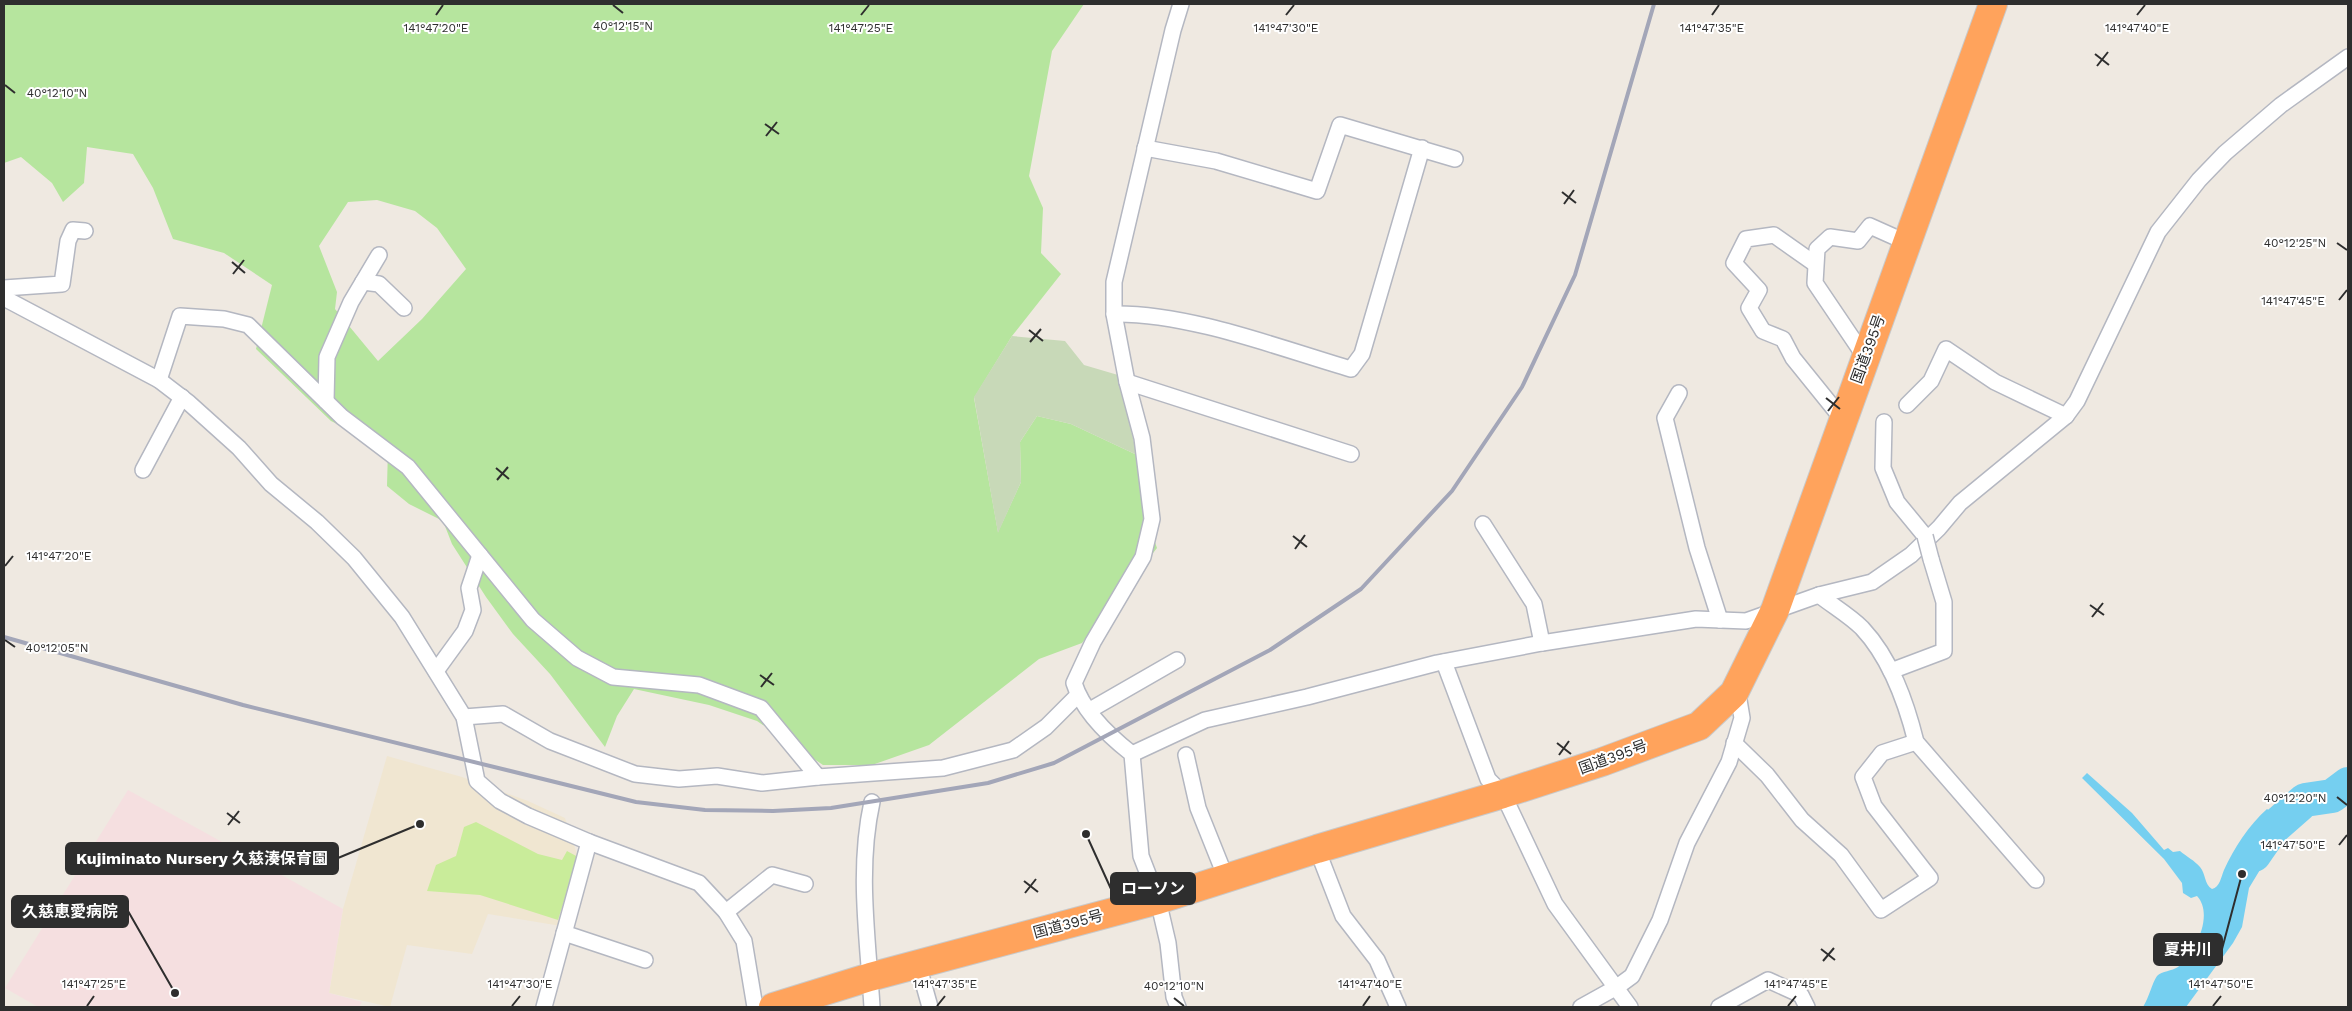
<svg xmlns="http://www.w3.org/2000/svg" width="2352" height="1011" font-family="'Work Sans','Noto Sans JP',sans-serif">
<rect width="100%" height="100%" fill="#efe9e1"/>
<!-- education -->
<polygon fill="#f0e6d1" points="387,756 462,777 528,801 565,818 578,857 561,926 488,914 472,954 407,945 390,1007 329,993 343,909"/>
<!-- medical -->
<polygon fill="#f5dfe0" points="128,790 343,909 329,993 362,1002 359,1007 38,1007 5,988"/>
<!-- green -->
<path fill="#b6e59e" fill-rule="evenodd" d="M4,4H1084L1052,51L1029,176L1043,208L1041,253L1061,274L1012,336L974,398L998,532L1021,482L1020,442L1037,416L1071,424L1137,455L1145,514L1157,548L1082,643L1039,659L929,745L872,765H823L757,721L709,705L634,689L617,716L605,747L550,674L513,634L486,597L452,544L443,521L409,504L387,486L388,449L331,421L256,349L272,285L224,253L173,239L153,188L133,154L87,147L84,183L63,202L52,183L21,157L4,163ZM377,200L415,211L437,228L466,269L422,319L378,361L335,309L337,292L319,246L348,202Z"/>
<!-- cemetery -->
<polygon fill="#c8d9b8" points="1012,336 1065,341 1084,365 1118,375 1137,455 1071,424 1037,416 1020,442 1021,482 998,533 974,397"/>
<!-- pitch -->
<polygon fill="#c9ec9a" points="476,822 538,854 562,860 567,851 578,857 558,920 480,895 427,891 436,865 456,856 464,827"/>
<!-- water -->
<path fill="#75cff0" d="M2087,773L2132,813L2164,850L2168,848L2173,852L2180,851C2186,856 2195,861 2200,867C2206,874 2204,884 2212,889C2220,887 2221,877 2224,870C2234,848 2249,825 2267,809L2296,829L2272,850L2249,888L2242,927L2233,943L2186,1007H2143C2149,998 2152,983 2157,976C2162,971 2172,971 2178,967C2196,953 2214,914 2197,896L2191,898L2183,893L2182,883L2164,859L2082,778Z"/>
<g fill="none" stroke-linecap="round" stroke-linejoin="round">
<!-- river -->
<polyline stroke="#75cff0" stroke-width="34" points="2254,855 2272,829 2305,800 2332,796 2348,784"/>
<defs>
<g id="street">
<polyline points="1145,148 1216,161 1317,191 1340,125 1455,159"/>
<polyline points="1815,264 1774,235 1746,239 1734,263 1759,290 1749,308 1763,331 1783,339 1793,358 1835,410 1844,416"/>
<polyline points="363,282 379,284 404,308"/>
<polyline points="4,288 62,284 68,241 73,230 85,231"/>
<polyline points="4,298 159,380 189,403 239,448 271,484 317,522 354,558 402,617 464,717 477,781 500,801 528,816 589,842 699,883 726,912 744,941 755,1007"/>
<path d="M1114,314C1189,313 1279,348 1351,369L1362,354L1422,148"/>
<polyline points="1865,357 1815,283 1817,249 1830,237 1858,241 1870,226 1908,243"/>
<polyline points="159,380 180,316 224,319 248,325 342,417 408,467 533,620 577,658 613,677 699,685 761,708 818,777 943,768 1013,750 1046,727 1078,695"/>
<polyline points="1127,382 1351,454"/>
<polyline points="1679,393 1665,418 1697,548 1720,620"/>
<polyline points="326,401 327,357 351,302 379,255"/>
<polyline points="1907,405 1931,381 1946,349 1995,382 2066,416"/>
<polyline points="1884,422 1883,468 1897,502 1925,536"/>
<polyline points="143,470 182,397"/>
<polyline points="1483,524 1534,604 1542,643"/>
<path d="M1819,595C1833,606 1850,616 1862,628C1891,659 1906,702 1916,742L2036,880"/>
<polyline points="1444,662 1488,779 1503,794 1555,904 1630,1007"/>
<polyline points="436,671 465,631 473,610 469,588 480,555"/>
<polyline points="1891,671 1944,651 1944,602 1931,559"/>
<polyline points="1090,710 1177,660"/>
<polyline points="464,717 503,714 550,741 635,774 679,779 717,776 762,783 818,777"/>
<polyline points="1734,743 1767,775 1802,820 1841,855 1881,910 1930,878 1874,806 1863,777 1882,753 1916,742"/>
<polyline points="1132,754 1205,720 1307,697 1437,663 1542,643 1696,619 1746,621 1819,595 1872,582 1911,555 1939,528 1960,503 2066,416 2077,401 2158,232 2199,180 2225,153 2281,105 2348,57"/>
<polyline points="1186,755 1198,808 1226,878"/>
<path d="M872,802C857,870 868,939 872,1007"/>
<polyline points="1317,849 1343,916 1377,960 1398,1007"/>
<polyline points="726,912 772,875 805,884"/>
<polyline points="564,933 645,960"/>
<polyline points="918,964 930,1007"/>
<polyline points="544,1007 589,842"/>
<path d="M1178,1007L1174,997L1168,943L1158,900L1141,856L1132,754C1109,736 1083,712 1074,683L1093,642L1143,557L1152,519L1142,438L1127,382L1114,314V282L1173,30L1181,4"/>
<polyline points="1581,1007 1617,987 1632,976 1660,920 1687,843 1729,762 1742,718 1739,700 1734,693"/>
<polyline points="1719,1007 1768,980 1801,995 1807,1007"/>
</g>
<polyline id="highway" points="773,1007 870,977 1158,900 1317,849 1503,794 1602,762 1699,726 1734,693 1775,610 1993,4"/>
</defs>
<!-- street casing -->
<use href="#street" stroke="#b4b7c1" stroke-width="18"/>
<!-- highway casing -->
<use href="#highway" stroke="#c9c9c9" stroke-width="30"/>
<!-- street -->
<use href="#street" stroke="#fff" stroke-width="15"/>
<!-- highway -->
<use href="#highway" stroke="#ffa35c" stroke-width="28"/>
<!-- rail -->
<polyline stroke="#a3a6b8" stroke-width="4" points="4,637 243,705 636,802 705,810 773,811 831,808 988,783 1054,763 1270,650 1361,589 1452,491 1522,387 1575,275 1654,4"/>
<defs>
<polyline id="street-bridge" points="1925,536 1931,559"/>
</defs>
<!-- street-bridge casing -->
<use href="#street-bridge" stroke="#b4b7c1" stroke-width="18" stroke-linecap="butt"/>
<!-- street-bridge -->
<use href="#street-bridge" stroke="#fff" stroke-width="15"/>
</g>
<!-- ticks -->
<path fill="none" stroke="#2e2e2e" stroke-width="2" d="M613,5L623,13M436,15L443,5M861,15L869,5M1286,15L1294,5M1712,15L1719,5M2137,15L2145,5M2095,54L2109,65M2097,66L2108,52M5,85L15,93M765,124L779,134M766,136L777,122M1562,192L1576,203M1564,204L1574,190M2337,243L2347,250M232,262L245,273M233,274L244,260M2339,300L2347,290M1029,330L1043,341M1030,342L1041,329M1826,398L1840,409M1828,411L1839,397M496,468L509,479M497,480L508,467M1293,536L1307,547M1295,549L1305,535M5,566L13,556M2090,605L2104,615M2092,617L2103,603M5,640L15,647M760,675L774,685M761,687L772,673M1557,743L1571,754M1559,755L1569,741M2337,797L2347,805M227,813L240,823M228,825L239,811M2339,845L2347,835M1024,881L1038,892M1025,893L1036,879M1821,949L1835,960M1823,961L1834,948M1174,998L1184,1006M87,1006L94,996M512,1006L520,996M937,1006L945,996M1363,1006L1370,996M1788,1006L1796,996M2213,1006L2221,996"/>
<g text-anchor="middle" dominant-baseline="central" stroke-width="4" stroke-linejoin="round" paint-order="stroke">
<!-- street labels -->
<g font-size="15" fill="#2e2e2e" stroke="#fff">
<text transform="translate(1868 349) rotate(-70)">国道395号</text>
<text transform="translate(1613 757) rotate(-20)">国道395号</text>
<text transform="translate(1068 924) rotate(-15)">国道395号</text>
</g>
</g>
<g font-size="12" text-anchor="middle" fill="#2e2e2e" stroke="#fff" stroke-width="4" stroke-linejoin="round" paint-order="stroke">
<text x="623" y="30">40°12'15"N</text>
<text x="436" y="32">141°47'20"E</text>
<text x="861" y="32">141°47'25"E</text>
<text x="1286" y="32">141°47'30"E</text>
<text x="1712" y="32">141°47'35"E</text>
<text x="2137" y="32">141°47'40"E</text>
<text x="57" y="97">40°12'10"N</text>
<text x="2295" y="247">40°12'25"N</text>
<text x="2293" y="305">141°47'45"E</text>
<text x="59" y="560">141°47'20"E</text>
<text x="57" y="652">40°12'05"N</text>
<text x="2295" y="802">40°12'20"N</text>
<text x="2293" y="849">141°47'50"E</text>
<text x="94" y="988">141°47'25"E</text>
<text x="520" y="988">141°47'30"E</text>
<text x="945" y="988">141°47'35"E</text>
<text x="1370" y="988">141°47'40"E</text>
<text x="1796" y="988">141°47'45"E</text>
<text x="2221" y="988">141°47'50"E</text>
<text x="1174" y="990">40°12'10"N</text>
</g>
<!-- callouts -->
<path fill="none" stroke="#2e2e2e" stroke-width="2" d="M420 824L338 858M1086 834L1111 889M175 993L128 911M2242 874L2222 949"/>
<g fill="#2e2e2e" stroke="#fff" stroke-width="2">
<circle cx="420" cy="824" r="5"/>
<circle cx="1086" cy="834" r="5"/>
<circle cx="175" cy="993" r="5"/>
<circle cx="2242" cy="874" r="5"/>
</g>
<g fill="#2e2e2e" stroke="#2e2e2e" stroke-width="2">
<rect x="66" y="843" width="272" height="31" rx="5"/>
<rect x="1111" y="873" width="84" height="31" rx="5"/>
<rect x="12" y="896" width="116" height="31" rx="5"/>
<rect x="2154" y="934" width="68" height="31" rx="5"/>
</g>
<g font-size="16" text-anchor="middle" font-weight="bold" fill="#fff">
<text x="202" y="864">Kujiminato Nursery 久慈湊保育園</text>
<text x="1153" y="894">ローソン</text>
<text x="70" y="917">久慈恵愛病院</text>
<text x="2188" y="955">夏井川</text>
</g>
<!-- border -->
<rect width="2352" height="1011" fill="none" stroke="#2e2e2e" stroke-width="10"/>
</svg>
